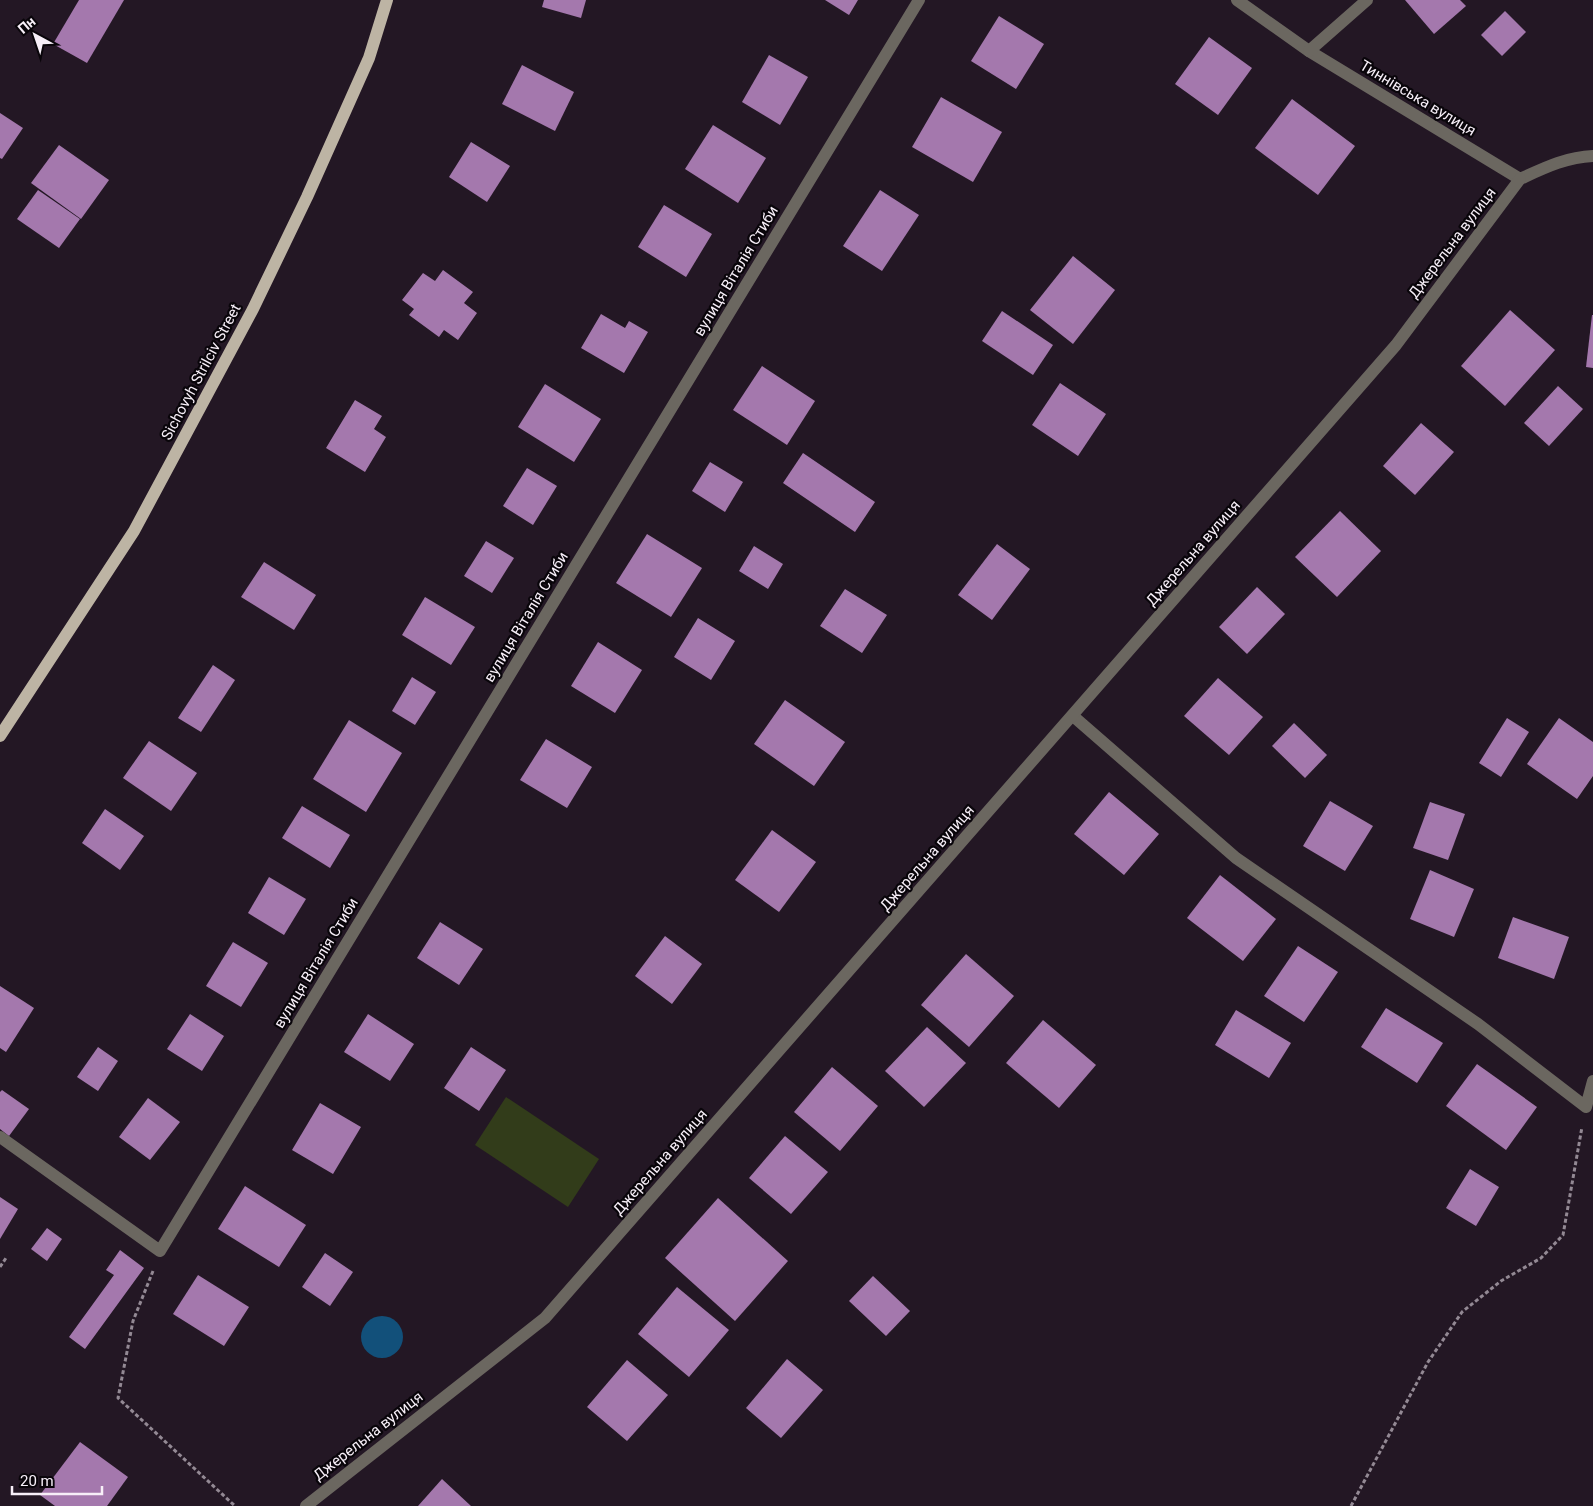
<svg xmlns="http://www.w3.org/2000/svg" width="1593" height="1506" font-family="Roboto,sans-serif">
<rect width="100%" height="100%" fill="#231724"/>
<!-- green -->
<polygon fill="#323c1a" points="506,1097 599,1159 568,1207 475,1145"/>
<!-- water -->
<circle fill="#12507a" cx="382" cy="1337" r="21"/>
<!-- building -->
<g fill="#a478ad">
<polygon points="79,0 124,0 87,63 53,44"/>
<polygon points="544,0 586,0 581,18 542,7"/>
<polygon points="825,0 858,0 849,15"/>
<polygon points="1405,0 1460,0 1466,6 1434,34"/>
<polygon points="1505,11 1526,32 1502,56 1481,35"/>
<polygon points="999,16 1044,44 1016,89 971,61"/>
<polygon points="1209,37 1252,68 1218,115 1175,84"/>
<polygon points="769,55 808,77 780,125 742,102"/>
<polygon points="522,65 574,92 555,131 502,104"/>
<polygon points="941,97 1002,132 973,182 912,147"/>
<polygon points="1292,99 1355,146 1318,195 1255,148"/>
<polygon points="0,113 23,128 2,159 0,158"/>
<polygon points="713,125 766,158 738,203 685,169"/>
<polygon points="471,142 510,166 487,202 449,177"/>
<polygon points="59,145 109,180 81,219 31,183"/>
<polygon points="38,190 80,219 59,248 17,219"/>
<polygon points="880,190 919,215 882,271 843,246"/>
<polygon points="664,205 712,234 686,277 638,247"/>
<polygon points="1073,256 1115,290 1073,344 1030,310"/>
<polygon points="443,270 473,292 464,303 477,313 458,340 444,330 439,337 409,315 414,309 402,300 423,273 435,281"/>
<polygon points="1510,310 1555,350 1505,406 1461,366"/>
<polygon points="1002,311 1053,345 1033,375 982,341"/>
<polygon points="601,314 625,328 629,321 648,332 624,373 581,348"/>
<polygon points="1592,315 1593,315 1593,368 1586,367"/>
<polygon points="762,366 815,401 787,445 733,410"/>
<polygon points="1060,383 1106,414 1078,456 1032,425"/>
<polygon points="545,384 601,419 574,462 518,427"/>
<polygon points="1558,386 1583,409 1549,446 1524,423"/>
<polygon points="355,400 382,416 374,429 386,437 365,472 326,448"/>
<polygon points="1421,423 1454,452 1415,495 1383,466"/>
<polygon points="803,453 875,502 855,532 783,483"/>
<polygon points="710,462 743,482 725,512 692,491"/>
<polygon points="527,468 557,486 533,525 503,506"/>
<polygon points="1340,511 1381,551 1337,597 1295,557"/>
<polygon points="647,534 702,568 671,617 616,583"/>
<polygon points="486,541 514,558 492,593 464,576"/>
<polygon points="997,544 1030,569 992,620 958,595"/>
<polygon points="754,546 783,564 768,589 739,571"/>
<polygon points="264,562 316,595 294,630 241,597"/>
<polygon points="1257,587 1285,614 1247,654 1219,627"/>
<polygon points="845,589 887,615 862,653 820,626"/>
<polygon points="425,597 475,627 451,665 402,635"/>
<polygon points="698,618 735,641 711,680 674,657"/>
<polygon points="598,642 642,670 615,713 571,686"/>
<polygon points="213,665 235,680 201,732 178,718"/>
<polygon points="412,677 436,692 415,725 392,711"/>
<polygon points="1218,678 1263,717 1229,755 1184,716"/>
<polygon points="785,700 845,742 814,786 754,744"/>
<polygon points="1507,718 1529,732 1501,777 1479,763"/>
<polygon points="1559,718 1593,742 1593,776 1577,799 1527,764"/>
<polygon points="349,720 402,753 366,812 313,779"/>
<polygon points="1294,723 1327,755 1305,778 1272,746"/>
<polygon points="546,739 592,767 567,808 520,780"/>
<polygon points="149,741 197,773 171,811 123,778"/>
<polygon points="1109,792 1159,834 1124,875 1074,834"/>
<polygon points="1330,801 1373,826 1345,871 1303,846"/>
<polygon points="1430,802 1465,814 1448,860 1413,848"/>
<polygon points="302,806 350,835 330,868 282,838"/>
<polygon points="105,809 144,836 120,870 82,843"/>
<polygon points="772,830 816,862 779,912 735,880"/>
<polygon points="1430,870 1474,889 1454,937 1410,919"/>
<polygon points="1220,875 1276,919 1243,961 1187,918"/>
<polygon points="269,877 306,899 284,935 248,913"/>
<polygon points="1513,917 1569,937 1554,979 1498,958"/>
<polygon points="440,922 483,949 459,985 417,958"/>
<polygon points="665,936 702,964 672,1004 635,976"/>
<polygon points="233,942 268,963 241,1007 206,986"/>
<polygon points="1298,946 1338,972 1304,1022 1264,996"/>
<polygon points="966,954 1014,996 969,1047 921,1005"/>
<polygon points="0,986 34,1008 6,1052 0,1048"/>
<polygon points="1386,1008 1443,1043 1417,1083 1361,1047"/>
<polygon points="1236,1010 1291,1043 1269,1078 1215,1045"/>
<polygon points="190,1014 224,1036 202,1071 167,1049"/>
<polygon points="368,1014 414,1044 390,1081 344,1052"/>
<polygon points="1043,1020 1096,1065 1059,1108 1006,1063"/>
<polygon points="927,1027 966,1063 924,1107 885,1071"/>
<polygon points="98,1047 118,1061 98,1091 77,1077"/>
<polygon points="471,1047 506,1070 479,1111 444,1088"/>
<polygon points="1477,1064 1537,1107 1506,1150 1446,1106"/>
<polygon points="832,1067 878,1106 840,1151 794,1112"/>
<polygon points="2,1090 29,1109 9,1136 0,1129 0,1092"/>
<polygon points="148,1098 180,1122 150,1160 119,1137"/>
<polygon points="320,1103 361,1127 333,1174 292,1150"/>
<polygon points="785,1136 828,1172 791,1214 749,1178"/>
<polygon points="1470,1169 1499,1187 1476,1226 1446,1208"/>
<polygon points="245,1186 306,1225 279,1267 218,1229"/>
<polygon points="0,1197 18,1209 0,1239"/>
<polygon points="718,1198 788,1261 735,1321 665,1258"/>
<polygon points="47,1228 62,1239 47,1261 31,1249"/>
<polygon points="120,1250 144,1268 85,1349 69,1337 114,1275 106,1270"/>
<polygon points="325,1253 353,1272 330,1306 302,1287"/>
<polygon points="198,1275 249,1307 224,1346 173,1314"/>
<polygon points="873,1276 910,1311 886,1336 849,1301"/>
<polygon points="677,1287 729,1330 689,1377 638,1334"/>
<polygon points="787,1359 823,1390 781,1438 746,1408"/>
<polygon points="627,1360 668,1395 627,1441 587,1407"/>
<polygon points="80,1442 128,1477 107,1506 55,1506 40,1495"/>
<polygon points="442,1479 471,1506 418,1506"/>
</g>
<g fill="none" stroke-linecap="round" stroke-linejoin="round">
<!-- path -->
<g stroke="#938994" stroke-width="3" stroke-dasharray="4 2.5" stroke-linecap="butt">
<polyline points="0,1267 6,1258"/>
<polyline points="153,1271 133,1321 118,1398 235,1506"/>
<polyline points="1351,1506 1428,1362 1462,1312 1501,1281 1541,1258 1563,1235 1582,1127"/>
</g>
<!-- minor -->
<g stroke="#6b6760" stroke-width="12">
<path d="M1237,0L1309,51L1520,179C1544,168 1566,157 1593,156"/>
<polyline points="1309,51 1367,0"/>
<polyline points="1073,716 1236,858 1478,1024 1586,1107 1593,1081"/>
<polyline points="0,1137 160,1251 919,0"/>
<polyline points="306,1506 545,1318 1396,345 1520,179"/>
</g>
<!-- major -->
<polyline stroke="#bdb4a4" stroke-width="12" points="0,736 134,531 253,309 307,197 369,58 387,0"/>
</g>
<g text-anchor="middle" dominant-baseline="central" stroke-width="4.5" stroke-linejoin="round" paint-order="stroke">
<!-- street labels -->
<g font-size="15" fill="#f7eff8" stroke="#09050a">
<text transform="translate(1418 98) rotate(31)">Тиннівська вулиця</text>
<text transform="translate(1452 243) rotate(-53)">Джерельна вулиця</text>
<text transform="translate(736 271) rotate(-59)">вулиця Віталія Стиби</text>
<text transform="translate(201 372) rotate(-62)">Sichovyh Strilciv Street</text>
<text transform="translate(1193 553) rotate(-49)">Джерельна вулиця</text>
<text transform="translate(526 617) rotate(-59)">вулиця Віталія Стиби</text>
<text transform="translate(927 858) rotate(-49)">Джерельна вулиця</text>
<text transform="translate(316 963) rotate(-59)">вулиця Віталія Стиби</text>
<text transform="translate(660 1162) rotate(-49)">Джерельна вулиця</text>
<text transform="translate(368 1436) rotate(-38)">Джерельна вулиця</text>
</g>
</g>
<!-- north arrow -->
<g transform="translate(35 35) rotate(320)" stroke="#09050a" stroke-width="4" paint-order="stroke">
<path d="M0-4L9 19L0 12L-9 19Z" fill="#f7eff8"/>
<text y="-8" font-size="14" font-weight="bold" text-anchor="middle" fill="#f7eff8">Пн</text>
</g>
<!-- scale -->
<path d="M12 1486v8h90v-8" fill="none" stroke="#f7eff8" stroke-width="2.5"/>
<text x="20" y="1486" font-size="15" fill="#f7eff8" stroke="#09050a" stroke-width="4" paint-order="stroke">20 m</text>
</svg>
